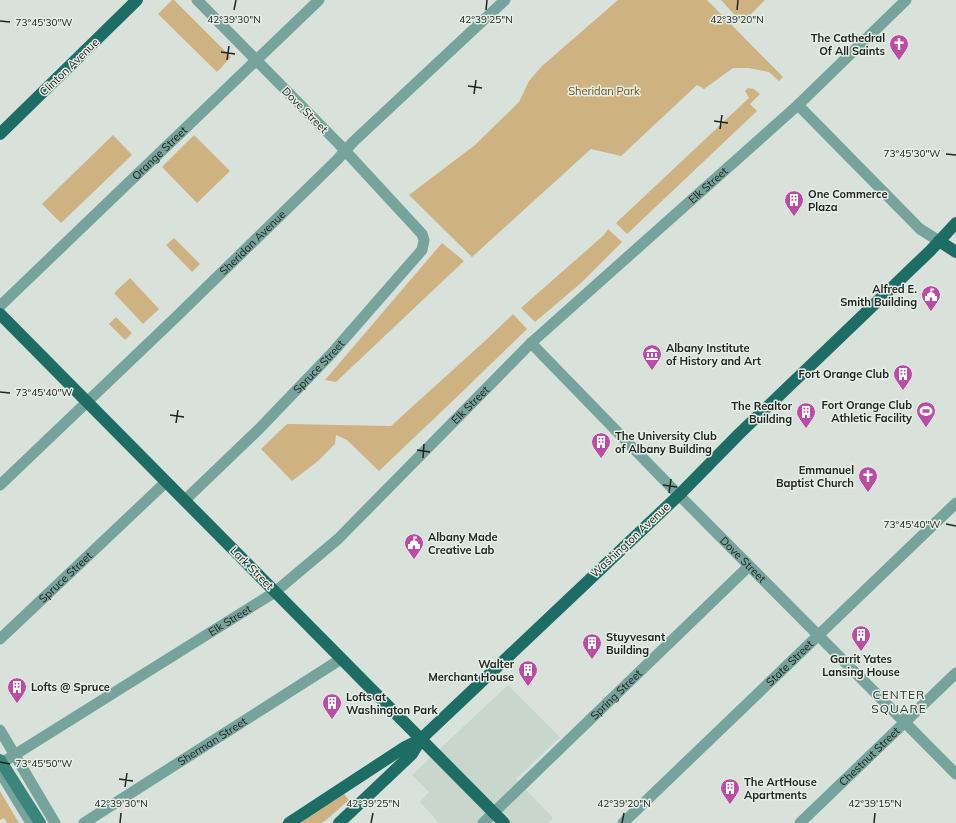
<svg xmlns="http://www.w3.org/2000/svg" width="956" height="823" font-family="Mulish,sans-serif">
<rect width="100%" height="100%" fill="#d9e2da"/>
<!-- built -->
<polygon fill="#c8d6cb" points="508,685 560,737 516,779 553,818 548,823 439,823 420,802 429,792 412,775"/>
<!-- green -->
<g fill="#ceb281">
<polygon points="172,0 174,0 231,57 217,72 158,14"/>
<polygon points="618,0 707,0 783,77 779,81 769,72 749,68 733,68 704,89 697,85 621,156 591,149 472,257 409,195 475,145 519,102 529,81 542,66"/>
<polygon points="721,0 765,0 742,23"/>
<polygon points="748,88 754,89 760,94 750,104 757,111 627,234 616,223 749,98 745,91"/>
<polygon points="113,135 132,155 61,223 42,204"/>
<polygon points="194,135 230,171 197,203 162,167"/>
<polygon points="608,229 622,242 581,283 535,322 521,308 604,235"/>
<polygon points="174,238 200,264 192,272 166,245"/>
<polygon points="442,243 464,261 336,382 325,380"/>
<polygon points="130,278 159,309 143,324 114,293"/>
<polygon points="513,314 527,329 462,392 379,471 347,440 336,435 335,444 318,461 292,481 261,449 287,424 391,426 487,339"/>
<polygon points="116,317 132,333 125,340 109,324"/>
<polygon points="0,791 19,823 7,823 4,818 0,820"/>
<polygon points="344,794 349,800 325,821 321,823 300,823"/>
</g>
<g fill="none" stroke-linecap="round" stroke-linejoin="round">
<!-- street -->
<g stroke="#76a49d" stroke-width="11">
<polyline points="798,105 920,229 939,241"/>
<path id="s1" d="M0,306L319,0"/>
<path id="s2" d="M531,343L669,485L956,774"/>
<path id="s3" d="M0,485L175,318L337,160L353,142L505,0"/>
<path id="s4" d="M185,500L260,428L332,353L422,250L424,240L422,234L338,143L197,0"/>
<path id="s5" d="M0,639L166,482"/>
<polyline points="0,730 55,823"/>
<path id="s6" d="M0,764L275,592L338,539L531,343L798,105L906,0"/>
<polyline points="0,772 31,823"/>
<path id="s7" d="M84,823L341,659"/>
<path id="s8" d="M483,823L749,566"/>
<path id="s9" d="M623,823L956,503"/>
<path id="s10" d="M800,823L956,673"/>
</g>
<!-- secondary -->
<polyline stroke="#3a867d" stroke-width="12" points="0,760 40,823"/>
<!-- primary -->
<g stroke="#1d6d65" stroke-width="12">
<polyline points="0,134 137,0"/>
<polyline points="939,241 956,252"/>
<polyline points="0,314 504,823"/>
<polyline points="289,823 405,747 421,739"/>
<polyline points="339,823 412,754 421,739 679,495 739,434 930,251 956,223"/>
</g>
</g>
<!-- ticks -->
<path fill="none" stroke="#212421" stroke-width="1.5" d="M234,10L236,0M486,10L487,0M737,10L738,0M0,21L10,22M221,52L235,54M227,60L229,46M468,86L482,88M474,94L476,80M714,121L728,123M720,129L722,115M946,154L956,155M0,392L10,393M170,415L184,417M176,423L178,410M417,450L430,452M423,458L424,444M663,485L677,487M669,493L671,479M946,524L956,526M0,762L10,764M119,779L133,781M125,787L127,773M120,823L121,813M371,823L373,813M622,823L624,813M874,823L875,813"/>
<!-- icons -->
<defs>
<symbol id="church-pin" viewBox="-11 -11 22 30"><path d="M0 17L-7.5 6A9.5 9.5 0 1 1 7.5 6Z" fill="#bc4ba6" stroke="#e6efe7"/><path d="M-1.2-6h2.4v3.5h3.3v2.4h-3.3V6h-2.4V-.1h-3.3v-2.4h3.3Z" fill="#fff"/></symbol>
<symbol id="building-pin" viewBox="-11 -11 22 30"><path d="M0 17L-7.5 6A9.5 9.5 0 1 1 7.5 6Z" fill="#bc4ba6" stroke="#e6efe7"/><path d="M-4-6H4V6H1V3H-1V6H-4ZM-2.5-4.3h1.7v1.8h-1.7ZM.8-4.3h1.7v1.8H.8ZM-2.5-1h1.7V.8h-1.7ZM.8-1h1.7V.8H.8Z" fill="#fff"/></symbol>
<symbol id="civic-pin" viewBox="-11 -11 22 30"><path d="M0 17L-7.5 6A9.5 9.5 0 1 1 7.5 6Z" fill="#bc4ba6" stroke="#e6efe7"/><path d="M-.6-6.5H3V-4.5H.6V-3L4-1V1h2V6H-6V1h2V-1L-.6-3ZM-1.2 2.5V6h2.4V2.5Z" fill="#fff"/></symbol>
<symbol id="museum-pin" viewBox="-11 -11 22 30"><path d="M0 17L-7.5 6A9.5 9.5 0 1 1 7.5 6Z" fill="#bc4ba6" stroke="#e6efe7"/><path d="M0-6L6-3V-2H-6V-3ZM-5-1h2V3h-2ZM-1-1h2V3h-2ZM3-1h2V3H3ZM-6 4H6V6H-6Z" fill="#fff"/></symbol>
<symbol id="stadium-pin" viewBox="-11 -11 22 30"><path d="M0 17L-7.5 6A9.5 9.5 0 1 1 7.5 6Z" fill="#bc4ba6" stroke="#e6efe7"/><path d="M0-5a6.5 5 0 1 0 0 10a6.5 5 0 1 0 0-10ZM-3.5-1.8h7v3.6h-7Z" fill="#fff"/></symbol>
</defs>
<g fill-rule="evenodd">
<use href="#church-pin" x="888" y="33" width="22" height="30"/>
<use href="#building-pin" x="783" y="189" width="22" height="30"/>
<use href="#civic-pin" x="920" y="284" width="22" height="30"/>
<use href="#museum-pin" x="641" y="343" width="22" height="30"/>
<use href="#building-pin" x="892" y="363" width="22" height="30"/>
<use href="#stadium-pin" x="915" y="400" width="22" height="30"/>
<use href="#building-pin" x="795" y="401" width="22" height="30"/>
<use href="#building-pin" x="590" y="431" width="22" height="30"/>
<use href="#church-pin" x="857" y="465" width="22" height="30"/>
<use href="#civic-pin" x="403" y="532" width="22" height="30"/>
<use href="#building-pin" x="850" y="624" width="22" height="30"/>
<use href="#building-pin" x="581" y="632" width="22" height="30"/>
<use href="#building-pin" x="517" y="659" width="22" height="30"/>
<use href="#building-pin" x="6" y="676" width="22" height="30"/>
<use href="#building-pin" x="321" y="692" width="22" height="30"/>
<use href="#building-pin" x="719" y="777" width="22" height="30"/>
</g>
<g text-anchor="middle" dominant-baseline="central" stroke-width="3" stroke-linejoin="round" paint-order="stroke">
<!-- poi labels -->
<g font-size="11" font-weight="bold" fill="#212421" stroke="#e6efe7" text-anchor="start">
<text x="885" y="38" text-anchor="end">The Cathedral<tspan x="885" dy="13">Of All Saints</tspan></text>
<text x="808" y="194">One Commerce<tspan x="808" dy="13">Plaza</tspan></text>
<text x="917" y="289" text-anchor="end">Alfred E.<tspan x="917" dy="13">Smith Building</tspan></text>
<text x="666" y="348">Albany Institute<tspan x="666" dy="13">of History and Art</tspan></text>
<text x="889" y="374" text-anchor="end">Fort Orange Club</text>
<text x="912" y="405" text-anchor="end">Fort Orange Club<tspan x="912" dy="13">Athletic Facility</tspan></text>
<text x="792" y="406" text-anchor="end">The Realtor<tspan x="792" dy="13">Building</tspan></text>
<text x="615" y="436">The University Club<tspan x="615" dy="13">of Albany Building</tspan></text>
<text x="854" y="470" text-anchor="end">Emmanuel<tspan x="854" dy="13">Baptist Church</tspan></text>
<text x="428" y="537">Albany Made<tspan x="428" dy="13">Creative Lab</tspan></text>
<text x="606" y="637">Stuyvesant<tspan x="606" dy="13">Building</tspan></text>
<text x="861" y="659" text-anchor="middle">Garrit Yates<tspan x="861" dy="13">Lansing House</tspan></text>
<text x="514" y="664" text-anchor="end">Walter<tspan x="514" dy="13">Merchant House</tspan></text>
<text x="31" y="687">Lofts @ Spruce</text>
<text x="346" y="697">Lofts at<tspan x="346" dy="13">Washington Park</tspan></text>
<text x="744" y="782">The ArtHouse<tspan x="744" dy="13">Apartments</tspan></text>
</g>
<!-- street labels -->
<g font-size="11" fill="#212421" stroke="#e6efe7">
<text transform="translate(69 67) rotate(-44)">Clinton Avenue</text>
<text transform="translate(305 110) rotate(45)">Dove Street</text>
<text stroke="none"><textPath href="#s1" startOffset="221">Orange Street</textPath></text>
<text stroke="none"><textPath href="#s6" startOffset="919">Elk Street</textPath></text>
<text stroke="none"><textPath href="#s3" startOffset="350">Sheridan Avenue</textPath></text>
<text stroke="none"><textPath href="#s4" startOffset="189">Spruce Street</textPath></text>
<text stroke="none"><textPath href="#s6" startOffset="595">Elk Street</textPath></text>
<text transform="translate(630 540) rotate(-43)">Washington Avenue</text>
<text stroke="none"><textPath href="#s2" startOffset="303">Dove Street</textPath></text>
<text transform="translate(252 568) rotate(45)">Lark Street</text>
<text stroke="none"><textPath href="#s5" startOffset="90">Spruce Street</textPath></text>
<text stroke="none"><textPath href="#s6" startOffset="271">Elk Street</textPath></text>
<text stroke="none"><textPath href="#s9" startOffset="231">State Street</textPath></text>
<text stroke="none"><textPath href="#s8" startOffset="185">Spring Street</textPath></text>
<text stroke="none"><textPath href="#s7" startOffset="152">Sherman Street</textPath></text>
<text stroke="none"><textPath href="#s10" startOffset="96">Chestnut Street</textPath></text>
</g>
<!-- park labels -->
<g font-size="11" fill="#705114" stroke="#e6efe7">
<text x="604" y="91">Sheridan Park</text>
</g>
<!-- neighbourhood labels -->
<g font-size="12" letter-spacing="1" fill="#2c332d" stroke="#e6efe7">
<text x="899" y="694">CENTER<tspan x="899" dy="14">SQUARE</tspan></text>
</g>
</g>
<g font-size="10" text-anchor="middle" fill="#212421" stroke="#e6efe7" stroke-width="3" stroke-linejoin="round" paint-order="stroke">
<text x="234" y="23">42°39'30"N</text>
<text x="486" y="23">42°39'25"N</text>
<text x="737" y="23">42°39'20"N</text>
<text x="44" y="26">73°45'30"W</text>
<text x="912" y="157">73°45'30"W</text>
<text x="44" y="396">73°45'40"W</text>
<text x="912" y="528">73°45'40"W</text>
<text x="44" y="767">73°45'50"W</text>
<text x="121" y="807">42°39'30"N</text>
<text x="373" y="807">42°39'25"N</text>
<text x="624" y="807">42°39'20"N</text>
<text x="875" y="807">42°39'15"N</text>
</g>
</svg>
